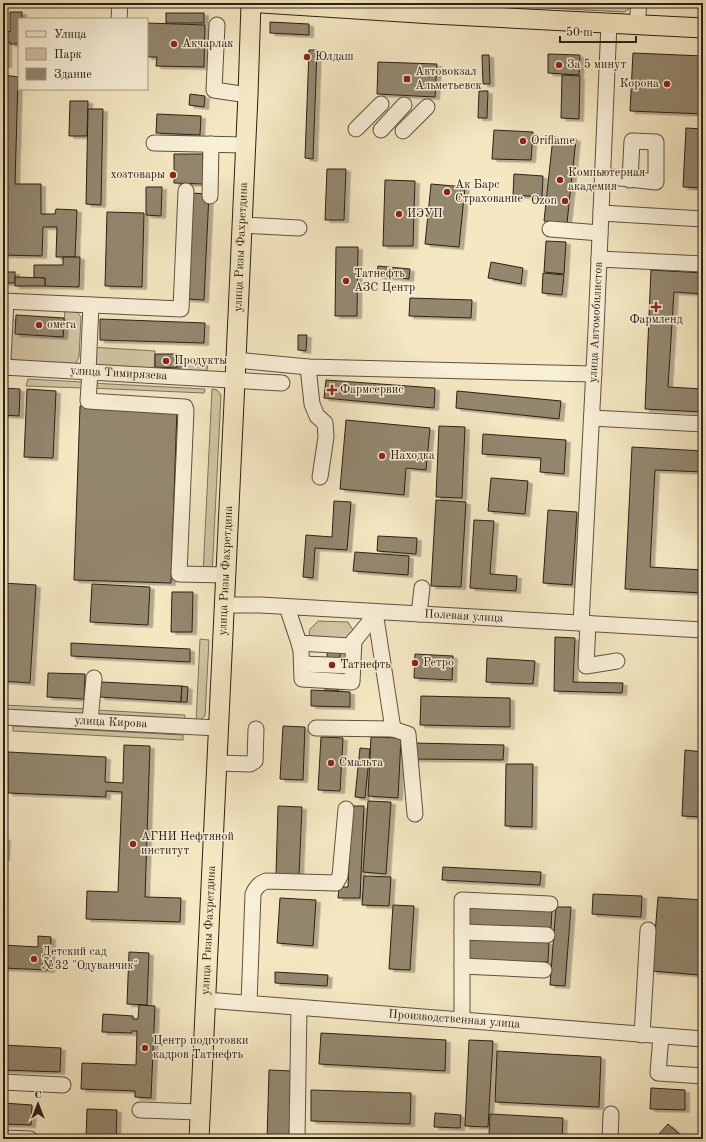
<svg xmlns="http://www.w3.org/2000/svg" width="706" height="1142" font-family="'Old Standard TT',serif">
<defs>
<filter id="shadow"><feDropShadow dx="4.5" dy="2.5" stdDeviation="0" flood-color="#0004"/></filter>
</defs>
<rect width="100%" height="100%" fill="#f4e7c2"/>
<filter id="stains"><feTurbulence type="fractalNoise" baseFrequency=".005" numOctaves="4"/><feColorMatrix values="0 0 0 0 .2 0 0 0 0 .09 0 0 0 0 .02 0 0 0 .5 -.17"/></filter>
<radialGradient id="worn" r=".72"><stop offset=".6" stop-color="#630" stop-opacity="0"/><stop offset="1" stop-color="#630" stop-opacity=".3"/></radialGradient>
<!-- green -->
<g fill="#d2c5a4" stroke="#7e725c">
<polygon points="454,3 630,3 629,9 624,12"/>
<polygon points="65,310 77,312 81,317 79,357 74,367 7,363 7,320 16,320 63,337"/>
<polygon points="89,347 155,351 154,372 88,367"/>
<polygon points="179,358 208,358 207,372 179,373"/>
<polygon points="28,379 83,382 83,388 26,386"/>
<polygon points="91,383 205,389 204,393 90,388"/>
<polygon points="212,389 217,390 221,395 212,575 203,575"/>
<polygon points="318,621 348,622 353,630 348,639 312,640 309,633 310,629"/>
<polygon points="200,639 209,640 205,716 196,723"/>
<polygon points="3,705 88,709 87,721 3,717"/>
<polygon points="96,710 185,715 184,726 95,722"/>
<polygon points="13,726 183,735 183,740 13,731"/>
</g>
<!-- building -->
<g fill="#93876e" stroke="#2a2014" filter="url(#shadow)">
<polygon points="10,12 22,12 22,19 19,19 19,44 10,44 10,42 7,42 7,65 3,65 3,30 10,32"/>
<rect x="166" y="13" width="38" height="10"/>
<polygon points="270,22 309,24 309,35 270,33"/>
<polygon points="147,23 205,25 204,67 156,66 157,57 147,57"/>
<polygon points="309,50 317,50 313,159 305,158"/>
<polygon points="633,53 703,56 703,114 630,111"/>
<polygon points="548,54 580,55 579,75 548,73"/>
<polygon points="482,55 489,55 490,84 483,84"/>
<polygon points="378,62 437,64 435,97 377,94"/>
<polygon points="3,75 18,77 15,184 41,184 41,214 55,214 56,209 77,210 75,257 56,257 57,227 43,227 42,256 3,255"/>
<polygon points="562,75 580,76 579,119 561,118"/>
<polygon points="479,91 488,91 487,118 478,118"/>
<polygon points="190,94 205,96 204,107 189,105"/>
<polygon points="70,101 88,101 87,136 69,136"/>
<polygon points="88,109 103,109 101,205 86,204"/>
<polygon points="157,114 201,116 200,135 156,133"/>
<polygon points="686,128 703,129 703,188 683,187"/>
<polygon points="494,130 533,132 531,160 492,159"/>
<polygon points="553,137 576,139 567,223 544,221"/>
<polygon points="174,154 203,154 203,184 174,183"/>
<polygon points="327,169 346,169 344,220 325,220"/>
<polygon points="514,174 543,176 542,197 513,195"/>
<polygon points="385,180 415,181 413,246 383,246"/>
<polygon points="431,184 465,187 459,247 425,244"/>
<polygon points="146,187 162,187 161,216 146,215"/>
<polygon points="191,193 209,194 204,300 186,299"/>
<polygon points="107,212 144,213 142,287 105,286"/>
<polygon points="546,241 566,242 564,274 544,272"/>
<polygon points="336,247 358,247 357,316 335,316"/>
<polygon points="63,257 80,257 79,287 45,286 45,278 34,278 34,265 63,265"/>
<polygon points="491,262 523,268 521,284 488,278"/>
<polygon points="378,266 410,269 409,279 377,276"/>
<polygon points="651,270 703,273 703,294 674,292 668,387 703,389 703,412 645,409"/>
<rect x="3" y="272" width="12" height="11"/>
<polygon points="543,273 564,275 562,295 542,293"/>
<polygon points="15,277 45,278 45,286 15,286"/>
<polygon points="410,298 472,300 471,318 409,316"/>
<polygon points="16,315 64,318 63,337 15,334"/>
<polygon points="100,319 205,323 204,343 100,340"/>
<polygon points="298,335 307,335 306,351 298,350"/>
<polygon points="155,354 178,354 177,368 155,367"/>
<polygon points="326,380 435,388 434,408 324,398"/>
<polygon points="3,388 20,389 19,416 3,415"/>
<polygon points="27,389 56,391 53,458 24,457"/>
<polygon points="457,391 561,401 559,419 456,408"/>
<polygon points="80,406 177,409 171,583 74,580"/>
<polygon points="346,420 430,428 426,470 406,468 404,495 340,489"/>
<polygon points="439,426 465,427 462,498 436,497"/>
<polygon points="483,434 566,440 564,474 540,472 541,458 482,454"/>
<polygon points="632,447 703,451 703,472 655,470 650,567 703,570 703,593 625,589"/>
<polygon points="491,478 528,481 525,514 488,511"/>
<polygon points="436,500 466,502 461,587 431,586"/>
<polygon points="334,501 351,502 347,550 315,548 313,578 303,577 306,535 332,537"/>
<polygon points="548,510 577,512 572,585 543,583"/>
<polygon points="474,520 494,521 490,574 517,576 516,591 470,588"/>
<polygon points="378,536 417,538 416,554 377,551"/>
<polygon points="355,552 409,556 408,575 353,571"/>
<polygon points="3,583 36,585 30,683 3,681"/>
<polygon points="92,584 150,587 148,625 90,622"/>
<polygon points="172,592 193,592 192,632 171,632"/>
<polygon points="555,637 575,638 573,682 623,683 622,693 554,691"/>
<polygon points="328,641 341,641 338,691 325,691"/>
<polygon points="71,643 190,649 190,662 71,656"/>
<polygon points="415,654 453,656 452,680 414,678"/>
<polygon points="487,658 535,661 533,684 486,682"/>
<polygon points="48,673 85,674 84,699 47,697"/>
<polygon points="101,682 182,686 181,702 100,697"/>
<polygon points="182,686 188,687 187,702 181,702"/>
<polygon points="311,690 350,692 350,707 311,706"/>
<polygon points="421,696 510,698 510,727 420,725"/>
<polygon points="283,726 305,727 303,780 280,779"/>
<polygon points="321,737 343,738 340,791 318,790"/>
<polygon points="371,737 401,738 398,798 368,796"/>
<polygon points="414,743 504,745 503,760 414,759"/>
<polygon points="124,745 150,746 145,897 181,898 180,922 86,919 87,891 118,892 122,792 106,791 106,797 8,793 8,752 106,757 105,782 123,783"/>
<polygon points="360,748 370,749 365,798 355,797"/>
<polygon points="685,750 703,752 703,817 682,816"/>
<polygon points="506,764 533,764 532,827 505,826"/>
<polygon points="368,801 391,802 386,874 363,872"/>
<polygon points="278,806 302,807 299,875 276,874"/>
<polygon points="351,806 364,806 360,898 338,898 339,887 348,887"/>
<polygon points="3,838 6,838 5,858 3,858"/>
<polygon points="443,867 541,872 540,885 442,880"/>
<polygon points="364,876 391,877 389,906 362,905"/>
<polygon points="593,894 642,896 641,917 592,914"/>
<polygon points="658,897 703,900 703,994 699,994 700,975 652,971"/>
<polygon points="280,898 316,900 313,946 277,943"/>
<polygon points="393,905 414,906 410,970 389,969"/>
<polygon points="469,906 552,909 551,929 468,926"/>
<polygon points="556,907 571,907 565,986 550,985"/>
<polygon points="38,936 51,937 50,970 3,968 3,945 38,947"/>
<polygon points="469,940 549,942 548,962 469,961"/>
<polygon points="129,952 149,953 147,1005 127,1004"/>
<polygon points="275,972 328,975 327,986 275,983"/>
<polygon points="139,1005 155,1006 151,1098 135,1097 135,1091 81,1089 82,1063 136,1065 137,1031 132,1031 132,1033 102,1032 103,1014 133,1016 133,1019 138,1019"/>
<polygon points="321,1033 446,1040 445,1071 319,1064"/>
<polygon points="469,1040 493,1041 488,1127 465,1126"/>
<polygon points="3,1045 61,1048 60,1072 3,1070"/>
<polygon points="497,1051 601,1057 599,1107 495,1102"/>
<polygon points="269,1070 292,1071 289,1139 267,1139"/>
<polygon points="651,1088 685,1090 685,1110 650,1109"/>
<polygon points="311,1090 411,1093 410,1124 311,1121"/>
<polygon points="3,1103 32,1105 31,1125 3,1124"/>
<polygon points="87,1109 117,1110 116,1139 86,1139"/>
<polygon points="435,1113 461,1115 460,1128 434,1127"/>
<polygon points="490,1114 563,1118 562,1139 489,1136"/>
<polygon points="668,1124 685,1139 665,1139 659,1134"/>
<polygon points="484,1136 537,1139 484,1139"/>
</g>
<g fill="none" stroke-linecap="round" stroke-linejoin="round">
<defs>
<g id="minor">
<polyline points="119,19 120,3"/>
<polyline points="217,25 214,90 248,95"/>
<polyline points="637,25 639,3"/>
<polyline points="356,129 381,104"/>
<polyline points="381,130 404,105"/>
<polyline points="403,131 427,107"/>
<polyline points="154,143 245,145"/>
<polyline points="603,176 656,182 656,142 632,141 630,180"/>
<polyline points="210,196 211,144"/>
<polyline points="601,213 703,219"/>
<polyline points="242,225 299,228"/>
<polyline points="550,229 600,233"/>
<polyline points="599,259 703,264"/>
<polyline points="3,301 181,309 186,191"/>
<polyline points="3,359 6,301"/>
<polyline points="236,360 308,367 594,374"/>
<path id="s1" d="M3,367L282,383"/>
<polyline points="308,367 312,404 317,416 325,423 326,437 320,477"/>
<polyline points="88,372 91,305"/>
<polyline points="90,372 88,401 185,407 186,410 179,574 226,575"/>
<polyline points="592,418 703,424"/>
<path id="s2" d="M224,605H260L703,630"/>
<polyline points="287,607 299,643 350,646 375,615"/>
<polyline points="419,614 422,588"/>
<path id="s3" d="M581,623L596,330L609,23"/>
<polyline points="588,623 586,666 617,661"/>
<polyline points="299,643 301,651 302,679 352,682 354,640"/>
<polyline points="302,664 353,666"/>
<path id="s4" d="M3,717L218,728"/>
<polyline points="90,721 94,678"/>
<polyline points="316,728 393,729 375,612"/>
<polyline points="393,729 408,734 415,814"/>
<polyline points="217,763 250,764 255,761 256,729"/>
<polyline points="462,932 547,935"/>
<polyline points="462,966 544,970"/>
<path id="s5" d="M206,1000L703,1039"/>
<path d="M249,1003L253,894C256,887 259,884 266,881L336,883L340,876L346,809"/>
<polyline points="462,1020 462,900 550,904"/>
<polyline points="642,1035 648,930"/>
<polyline points="661,1036 658,1073 703,1076"/>
<polyline points="3,1082 63,1085"/>
<polyline points="140,1110 200,1112"/>
<polyline points="3,1138 30,1139"/>
<polyline points="297,1139 299,1007"/>
<polyline points="610,1139 611,1114"/>
</g>
<g id="major">
<polyline points="262,3 433,14 703,28"/>
<path id="s6" d="M199,1139L235,381L248,95L251,3"/>
</g>
</defs>
<!-- minor casing -->
<use href="#minor" stroke="#5c5240" stroke-width="17"/>
<!-- major casing -->
<use href="#major" stroke="#2a2014" stroke-width="21"/>
<!-- minor -->
<use href="#minor" stroke="#f8efd7" stroke-width="15"/>
<!-- major -->
<use href="#major" stroke="#f4e7c2" stroke-width="19"/>
</g>
<!-- markers -->
<g fill="#8f2418" stroke="#f8efd7" stroke-width="1.5">
<circle cx="174" cy="44" r="4"/>
<circle cx="307" cy="57" r="4"/>
<circle cx="559" cy="65" r="4"/>
<rect x="403" y="75" width="8" height="8" rx="2"/>
<circle cx="667" cy="84" r="4"/>
<circle cx="523" cy="141" r="4"/>
<circle cx="173" cy="175" r="4"/>
<circle cx="560" cy="180" r="4"/>
<circle cx="447" cy="192" r="4"/>
<circle cx="565" cy="201" r="4"/>
<circle cx="399" cy="214" r="4"/>
<circle cx="346" cy="281" r="4"/>
<path d="M654 301h4v4h4v4h-4v4h-4v-4h-4v-4h4z"/>
<circle cx="39" cy="325" r="4"/>
<circle cx="166" cy="361" r="4"/>
<path d="M330 384h4v4h4v4h-4v4h-4v-4h-4v-4h4z"/>
<circle cx="382" cy="456" r="4"/>
<circle cx="415" cy="663" r="4"/>
<circle cx="332" cy="665" r="4"/>
<circle cx="331" cy="763" r="4"/>
<circle cx="133" cy="844" r="4"/>
<circle cx="34" cy="959" r="4"/>
<circle cx="145" cy="1048" r="4"/>
</g>
<g text-anchor="middle" dominant-baseline="central" stroke-width="3" stroke-linejoin="round" paint-order="stroke">
<!-- poi labels -->
<g font-size="12" fill="#2a2014" stroke="#f8efd7" text-anchor="start">
<text x="182" y="44">Акчарлак</text>
<text x="315" y="57">Юлдаш</text>
<text x="567" y="65">За 5 минут</text>
<text x="415" y="72">Автовокзал<tspan x="415" dy="14">Альметьевск</tspan></text>
<text x="659" y="84" text-anchor="end">Корона</text>
<text x="531" y="141">Oriflame</text>
<text x="568" y="173">Компьютерная<tspan x="568" dy="14">академия</tspan></text>
<text x="165" y="175" text-anchor="end">хозтовары</text>
<text x="455" y="185">Ак Барс<tspan x="455" dy="14">Страхование</tspan></text>
<text x="557" y="201" text-anchor="end">Ozon</text>
<text x="407" y="214">ИЭУП</text>
<text x="354" y="274">Татнефть<tspan x="354" dy="14">АЗС Центр</tspan></text>
<text x="656" y="320" text-anchor="middle">Фармленд</text>
<text x="47" y="325">омега</text>
<text x="174" y="361">Продукты</text>
<text x="340" y="390">Фармсервис</text>
<text x="390" y="456">Находка</text>
<text x="423" y="663">Ретро</text>
<text x="340" y="665">Татнефть</text>
<text x="339" y="763">Смальта</text>
<text x="141" y="837">АГНИ Нефтяной<tspan x="141" dy="14">институт</tspan></text>
<text x="42" y="952">Детский сад<tspan x="42" dy="14">№32 "Одуванчик"</tspan></text>
<text x="153" y="1041">Центр подготовки<tspan x="153" dy="14">кадров Татнефть</tspan></text>
</g>
<!-- street labels -->
<g font-size="12" fill="#2a2014" stroke="#f8efd7">
<text stroke="none"><textPath href="#s6" startOffset="893">улица Ризы Фахретдина</textPath></text>
<text stroke="none"><textPath href="#s3" startOffset="301">улица Автомобилистов</textPath></text>
<text stroke="none"><textPath href="#s1" startOffset="116">улица Тимирязева</textPath></text>
<text stroke="none"><textPath href="#s6" startOffset="569">улица Ризы Фахретдина</textPath></text>
<text stroke="none"><textPath href="#s2" startOffset="240">Полевая улица</textPath></text>
<text stroke="none"><textPath href="#s4" startOffset="108">улица Кирова</textPath></text>
<text stroke="none"><textPath href="#s6" startOffset="209">улица Ризы Фахретдина</textPath></text>
<text stroke="none"><textPath href="#s5" startOffset="249">Производственная улица</textPath></text>
</g>
</g>
<!-- margin -->
<rect width="706" height="1142" fill="none" stroke="#f4e7c2" stroke-width="16"/>
<rect x="4" y="4" width="698" height="1134" fill="none" stroke="#2a2014" stroke-width="2"/>
<rect x="8" y="8" width="690" height="1126" fill="none" stroke="#2a2014"/>
<!-- legend -->
<rect x="18" y="18" width="130" height="72" fill="#f8efd7" stroke="#a69c89"/>
<rect x="26" y="31" width="20" height="6" fill="#f4e7c2" stroke="#a69c89"/>
<text x="54" y="38" font-size="12" fill="#2a2014">Улица</text>
<rect x="26" y="48" width="20" height="12" fill="#d2c5a4" stroke="#a69c89"/>
<text x="54" y="58" font-size="12" fill="#2a2014">Парк</text>
<rect x="26" y="68" width="20" height="12" fill="#93876e" stroke="#a69c89"/>
<text x="54" y="78" font-size="12" fill="#2a2014">Здание</text>
<!-- north arrow -->
<g transform="translate(38 1104)" stroke="#f8efd7" stroke-width="3" paint-order="stroke">
<path d="M0-3L7 15L0 10L-7 15Z" fill="#2a2014"/>
<text y="-6" font-size="11" font-weight="bold" text-anchor="middle" fill="#2a2014">С</text>
</g>
<!-- scale -->
<path d="M560 36v6h76v-6" fill="none" stroke="#2a2014" stroke-width="2"/>
<text x="566" y="36" font-size="12" fill="#2a2014" stroke="#f8efd7" stroke-width="3" paint-order="stroke">50 m</text>
<rect width="100%" height="100%" filter="url(#stains)"/>
<rect width="100%" height="100%" fill="url(#worn)"/>
</svg>
